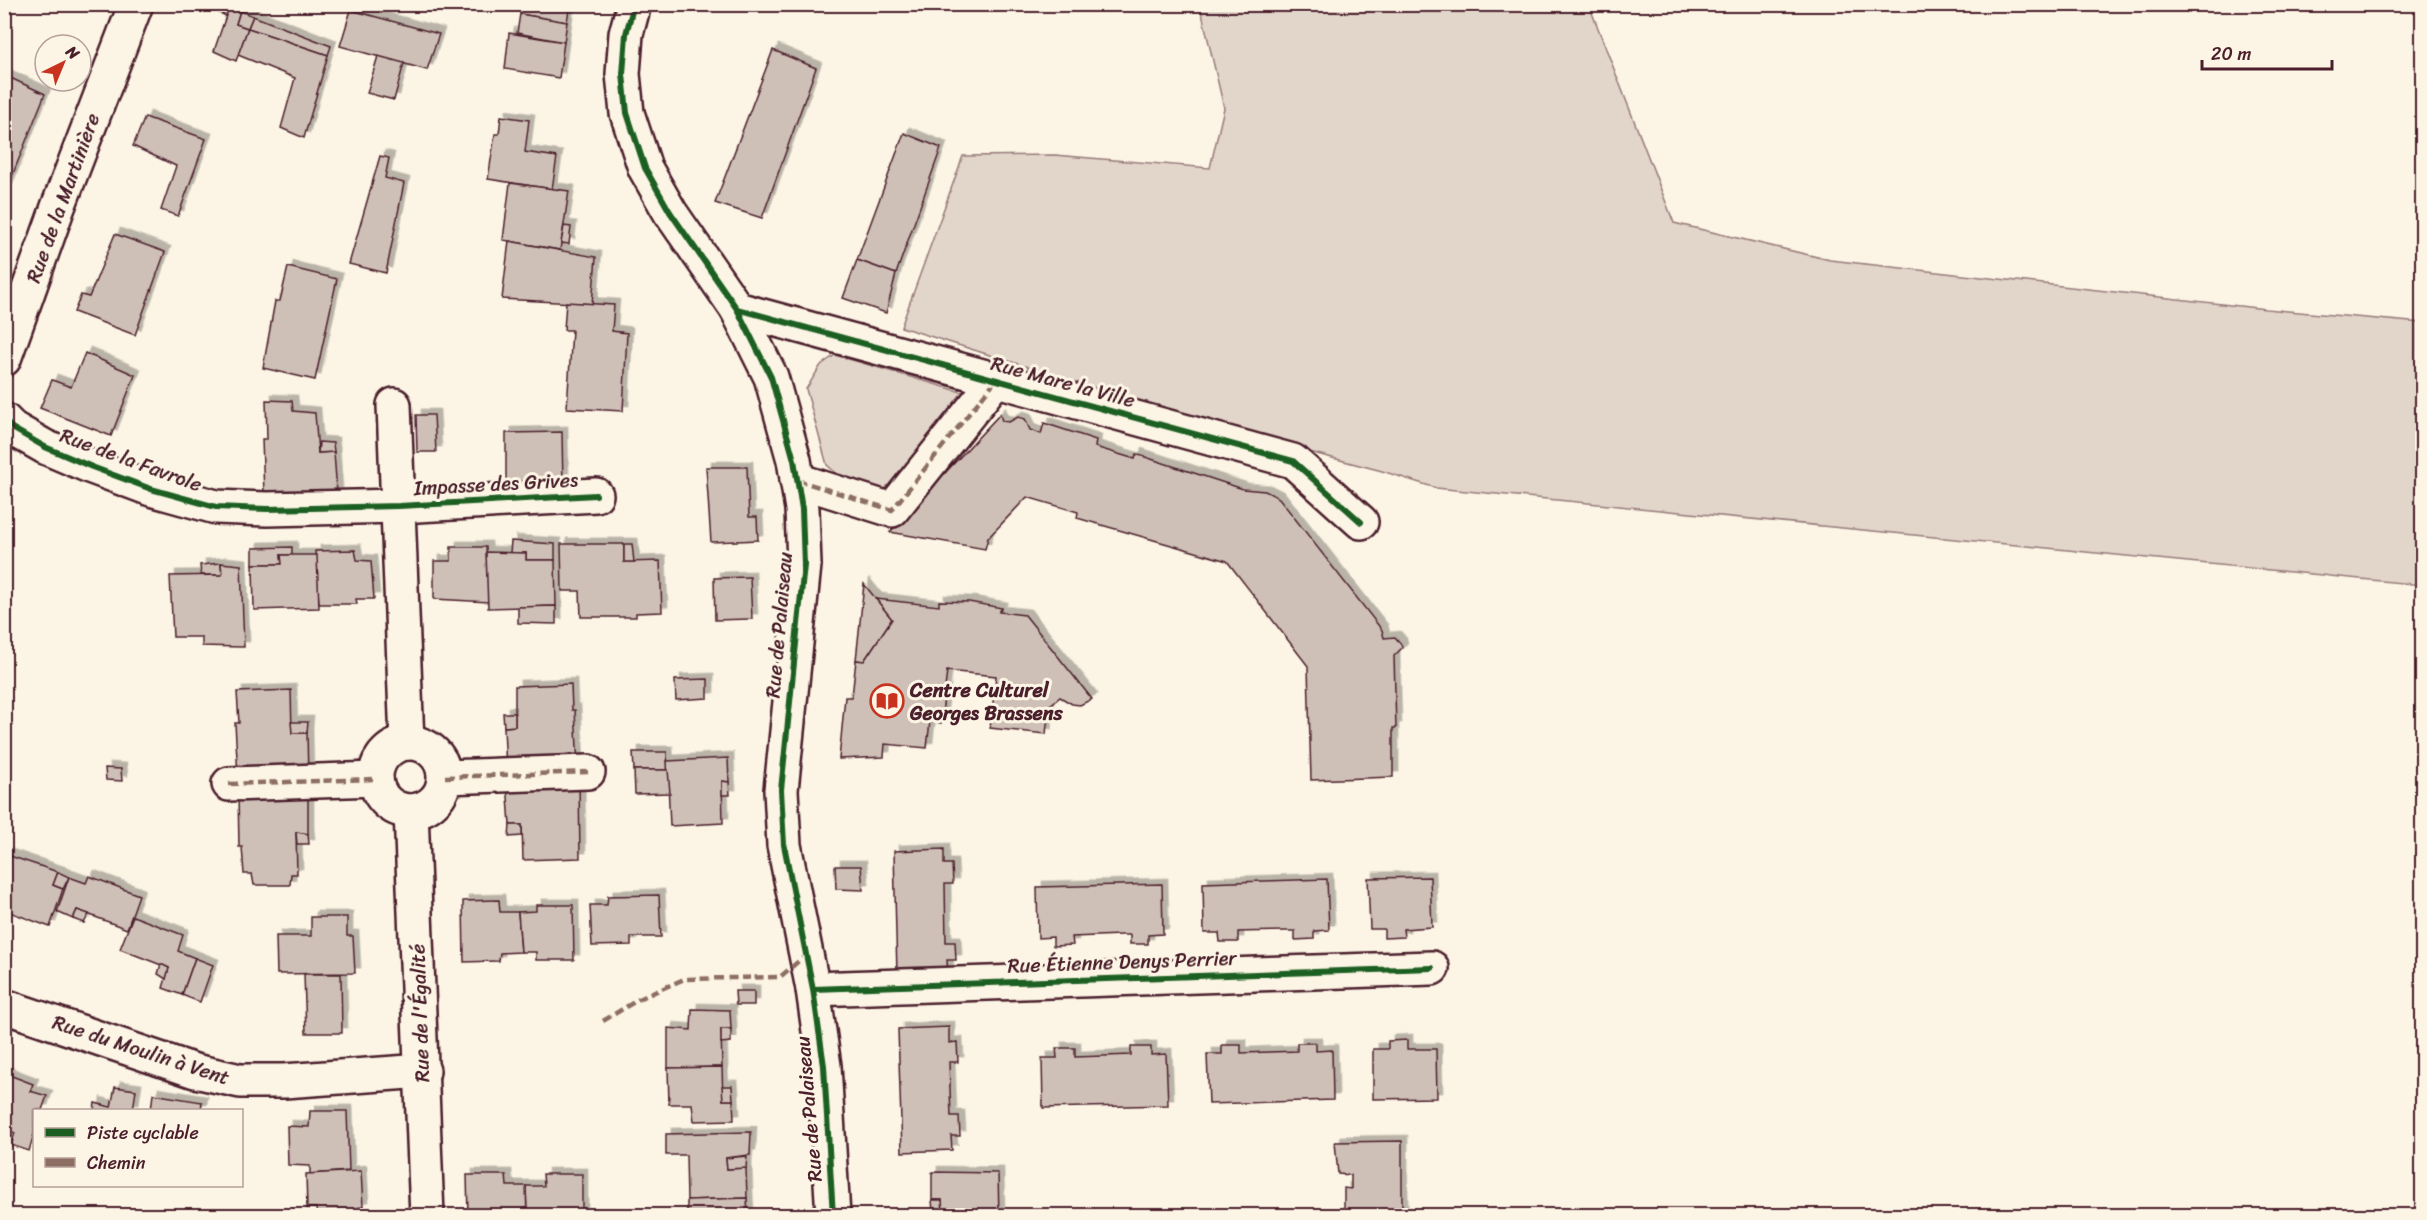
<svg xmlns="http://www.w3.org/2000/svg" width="2427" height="1220" font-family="Sriracha,sans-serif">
<defs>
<filter id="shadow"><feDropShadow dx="5.5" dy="-5.5" stdDeviation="0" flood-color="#0004"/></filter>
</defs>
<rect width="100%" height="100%" fill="#fcf5e5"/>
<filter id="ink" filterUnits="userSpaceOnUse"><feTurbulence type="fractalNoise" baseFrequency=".0167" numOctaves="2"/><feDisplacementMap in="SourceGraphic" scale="12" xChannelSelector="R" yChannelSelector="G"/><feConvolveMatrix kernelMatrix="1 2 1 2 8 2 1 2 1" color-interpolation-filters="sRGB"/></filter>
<g filter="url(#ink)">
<!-- green -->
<g fill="#e2d5ca" stroke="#967a7a" stroke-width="1.5">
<polygon points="1200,5 1589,5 1674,223 1830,260 2266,309 2422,323 2422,585 1436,488 1382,471 1237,433 901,327 963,156 1055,155 1210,168 1224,108"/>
<polygon points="835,355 965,393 892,496 843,479 827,465 806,389 821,365"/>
</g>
<!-- building -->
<g fill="#cfc0b7" stroke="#4a1f2b" stroke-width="1.5" filter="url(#shadow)">
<polygon points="200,4 230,4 226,16"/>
<polygon points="522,4 570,4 567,22 520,14"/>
<polygon points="229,7 240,11 236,24 248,28 236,61 214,51"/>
<polygon points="351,10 439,34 427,70 340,46"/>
<polygon points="240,11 253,16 248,28 236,24"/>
<polygon points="520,14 567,22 564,42 517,33"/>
<polygon points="253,16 331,46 328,55 248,28"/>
<polygon points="248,28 328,55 304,138 281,128 295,78 238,55"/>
<polygon points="509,33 564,42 559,78 505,69"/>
<polygon points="773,50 816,68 762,218 715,203"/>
<polygon points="378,56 404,63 394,100 367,93"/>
<polygon points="4,75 45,94 4,196"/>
<polygon points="501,116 529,120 525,152 557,157 552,189 488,179 495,134 499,134"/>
<polygon points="145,117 206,139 178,216 161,210 176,166 133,146"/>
<polygon points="904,133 941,148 896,274 857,260"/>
<polygon points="380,156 389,158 385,178 404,183 386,273 349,264"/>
<polygon points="510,183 569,191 560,250 503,240"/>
<polygon points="564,226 571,227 569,244 561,243"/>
<polygon points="115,234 165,252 135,335 74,312 81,295 89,297"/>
<polygon points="509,241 596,257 592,304 502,299"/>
<polygon points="857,260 896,274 886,313 843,298"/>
<polygon points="288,267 337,279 315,380 263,368 275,301 280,301"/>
<polygon points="566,302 614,305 612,331 627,333 623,411 567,408 572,330 564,330"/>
<polygon points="85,353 135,375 111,436 40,408 52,380 71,387"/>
<polygon points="266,400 292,401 293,411 315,413 318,453 334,452 337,493 264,494 262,439 267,439"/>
<polygon points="1000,414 1002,421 1009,422 1018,417 1025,419 1030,430 1041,434 1044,423 1096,440 1095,447 1135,459 1136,454 1243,489 1265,491 1279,498 1382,630 1384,638 1395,637 1401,644 1402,648 1394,656 1396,728 1393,728 1393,777 1311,780 1308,666 1227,561 1077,518 1078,512 1027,497 988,538 985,549 890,532"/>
<polygon points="416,415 434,415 436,452 417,452"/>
<polygon points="562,432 563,487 506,487 506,433"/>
<polygon points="319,442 333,443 334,452 318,453"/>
<polygon points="706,467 747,467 749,517 757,517 758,540 711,542"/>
<polygon points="511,541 555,544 555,560 526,560 526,553 510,553"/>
<polygon points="561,544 624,544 624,562 660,561 662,612 636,613 636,617 581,617 580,591 562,591"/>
<polygon points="624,544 632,544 634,562 624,562"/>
<polygon points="292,547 292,555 281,555 282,564 253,564 253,548"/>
<polygon points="451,547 486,547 489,602 434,599 434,561 451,561"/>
<polygon points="355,550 357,560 371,561 374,599 356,599 357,604 319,604 315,551"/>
<polygon points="486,552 526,553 526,560 555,560 556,606 488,608"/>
<polygon points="281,555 317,555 319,608 254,610 253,564 282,564"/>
<polygon points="221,563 222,575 201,575 200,565"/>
<polygon points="221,563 241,565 244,647 202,646 202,637 173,637 170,576 222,575"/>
<polygon points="750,577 752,619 715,620 714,578"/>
<polygon points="864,584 892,619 864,661 856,660"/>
<polygon points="876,599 939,606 939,601 969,602 1002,608 999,612 1025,615 1092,699 1080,705 1072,704 1060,697 1049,706 1046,734 990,728 996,676 947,671 941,723 930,721 927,748 885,744 884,757 839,759 845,697 852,697 856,660 864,661 892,619"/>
<polygon points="556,606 556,624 518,623 518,607"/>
<polygon points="708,679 708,698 676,700 675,680"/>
<polygon points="571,684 572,710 575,710 578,766 506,770 504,727 515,726 515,686"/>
<polygon points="291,690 292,733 307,733 308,775 238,777 235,723 239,723 237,692"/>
<polygon points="503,713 515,713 515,726 504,727"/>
<polygon points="291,722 308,722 307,733 292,733"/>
<polygon points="633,752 667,752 668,770 634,770"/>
<polygon points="728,758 729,782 722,781 723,823 670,826 667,761"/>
<polygon points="105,768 121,769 122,781 106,780"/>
<polygon points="634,770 668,770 670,793 635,794"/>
<polygon points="579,779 580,858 523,860 522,825 510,825 507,783"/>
<polygon points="722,781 729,782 730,795 722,795"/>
<polygon points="308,790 308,834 296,832 297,874 291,874 290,885 254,885 252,874 244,874 242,847 239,847 238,792"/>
<polygon points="510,825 522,825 522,836 509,837"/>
<polygon points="296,832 308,834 309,844 297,844"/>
<polygon points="944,849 944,864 952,864 953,884 945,884 946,942 955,942 956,960 947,960 948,974 897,975 894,851"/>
<polygon points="4,854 58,872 53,885 63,889 50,927 4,910"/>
<polygon points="835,866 861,866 863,890 836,889"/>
<polygon points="58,872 69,877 63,889 53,885"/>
<polygon points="89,876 139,895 127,929 77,910 73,919 57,912 69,877 86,883"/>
<polygon points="1430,877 1432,927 1403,929 1404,937 1384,938 1384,929 1370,929 1368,878"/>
<polygon points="1327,879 1329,930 1314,931 1314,939 1295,940 1295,931 1286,931 1238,932 1238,942 1220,942 1219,933 1204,933 1203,883"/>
<polygon points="1162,884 1163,934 1148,935 1148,944 1130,944 1130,935 1121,935 1072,937 1073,945 1053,946 1053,937 1038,938 1037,887"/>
<polygon points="659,895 661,937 631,937 631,945 592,946 590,905 607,905 608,896"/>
<polygon points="499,900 500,912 518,912 521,952 500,953 499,961 464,962 463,901"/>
<polygon points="536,905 573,905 574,960 536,960 536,952 521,952 518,912 536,911"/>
<polygon points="77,910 89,914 84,923 73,919"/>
<polygon points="133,916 183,935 178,951 195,958 182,995 163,988 169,968 120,949"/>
<polygon points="311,917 347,917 347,936 353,936 355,973 277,974 276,936 311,936"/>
<polygon points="195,958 213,965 200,1002 182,995"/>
<polygon points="161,964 169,968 166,979 158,974"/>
<polygon points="304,974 341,974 342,1033 306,1033"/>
<polygon points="735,991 754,991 754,1005 736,1005"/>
<polygon points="692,1009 730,1010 731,1029 721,1029 722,1067 668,1068 668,1028 691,1030"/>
<polygon points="949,1027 949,1043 957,1042 958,1062 949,1062 951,1116 959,1116 960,1136 951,1136 952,1150 902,1152 898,1029"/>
<polygon points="721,1029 731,1029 731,1042 721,1043"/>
<polygon points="1407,1040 1407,1049 1436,1049 1437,1098 1373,1099 1373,1049 1388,1049 1388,1041"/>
<polygon points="1297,1043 1316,1043 1316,1051 1332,1050 1333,1100 1209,1104 1207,1054 1222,1054 1222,1045 1241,1045 1241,1053 1297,1051"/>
<polygon points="1131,1047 1151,1047 1151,1055 1166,1054 1168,1105 1043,1108 1042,1058 1057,1058 1056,1048 1075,1048 1075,1057 1131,1055"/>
<polygon points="722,1067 723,1100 733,1100 734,1120 694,1121 692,1104 669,1104 668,1068"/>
<polygon points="4,1073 33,1084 30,1091 47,1096 42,1110 34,1110 34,1134 29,1151 11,1145 15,1133 4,1129"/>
<polygon points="722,1086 732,1086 733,1100 723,1100"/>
<polygon points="115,1087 136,1090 133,1110 94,1110 95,1103 111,1107"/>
<polygon points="153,1094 202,1102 201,1110 151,1110"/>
<polygon points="310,1111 347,1111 349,1171 310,1174 310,1166 288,1165 287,1126 309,1127"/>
<polygon points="751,1132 750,1155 726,1158 727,1169 746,1168 747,1198 687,1200 686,1155 666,1155 666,1134"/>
<polygon points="1402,1141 1402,1214 1344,1213 1344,1188 1351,1189 1351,1175 1338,1174 1335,1142"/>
<polygon points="747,1156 746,1168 727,1169 726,1158"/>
<polygon points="361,1171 363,1207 357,1208 357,1216 317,1216 316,1208 307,1208 306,1174"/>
<polygon points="932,1172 998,1173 999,1216 943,1216 942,1200 932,1200"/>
<polygon points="543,1174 582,1174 582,1216 527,1216 526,1186 544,1186"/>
<polygon points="467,1175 506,1175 507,1186 526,1186 527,1216 468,1216"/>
<polygon points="747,1198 748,1216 687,1216 687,1200"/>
<polygon points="932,1200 942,1200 943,1212 933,1211"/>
</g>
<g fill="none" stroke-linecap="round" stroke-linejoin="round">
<defs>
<g id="pedestrian">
<polyline points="797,480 892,510 995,381"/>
<polyline points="445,777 588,772"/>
<polyline points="229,784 376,779"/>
</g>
<g id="minor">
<polyline points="634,4 626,34 623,74 627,113 645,168 670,212 737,309 771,377 794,460 802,509 804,565 781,790 784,845 813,989 824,1066 833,1216"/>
<polyline points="737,309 1293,461 1361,522"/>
<polyline points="4,359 58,207 136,4"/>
<polyline points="394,405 407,743"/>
<polyline points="4,420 12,428 45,447 92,467 151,489 216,507 267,509 399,506 596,495"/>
<circle cx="410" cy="777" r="34"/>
<polyline points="411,811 427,1216"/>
<polyline points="813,989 1432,968"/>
<polyline points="4,1006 195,1071 240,1081 284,1081 423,1071"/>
</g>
</defs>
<!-- pedestrian casing -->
<use href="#pedestrian" stroke="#4a1f2b" stroke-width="38"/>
<!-- minor casing -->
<use href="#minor" stroke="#4a1f2b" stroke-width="38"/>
<!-- pedestrian -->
<use href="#pedestrian" stroke="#fcf5e5" stroke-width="33"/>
<!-- minor -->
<use href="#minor" stroke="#fcf5e5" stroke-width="33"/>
<!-- quiet -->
<g stroke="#8d6e63" stroke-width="4.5" stroke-dasharray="9 4.5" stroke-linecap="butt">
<polyline points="797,480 892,510 995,381"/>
<polyline points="445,777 588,772"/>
<polyline points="229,784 376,779"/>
<polyline points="603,1021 639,999 684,979 780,977 807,954"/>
</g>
<defs>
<g id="cycleway">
<polyline points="634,4 626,34 623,74 627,113 645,168 670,212 737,309 771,377 794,460 802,509 804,565 781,790 784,845 813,989 824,1066 833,1216"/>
<polyline points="737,309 1293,461 1361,522"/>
<polyline points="4,420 12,428 45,447 92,467 151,489 216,507 267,509 399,506 596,495"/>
<polyline points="813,989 1432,968"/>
</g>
</defs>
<!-- cycleway casing -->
<use href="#cycleway" stroke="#fcf5e5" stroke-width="10"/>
<!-- cycleway -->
<use href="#cycleway" stroke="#1b5e20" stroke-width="6"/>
</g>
</g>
<!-- icons -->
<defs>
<symbol id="library-ring" viewBox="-11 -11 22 22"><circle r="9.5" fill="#fcf5e5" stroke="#c8321e" stroke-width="1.5"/><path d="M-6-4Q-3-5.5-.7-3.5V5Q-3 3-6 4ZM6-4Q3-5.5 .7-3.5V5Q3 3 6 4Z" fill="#c8321e"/></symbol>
</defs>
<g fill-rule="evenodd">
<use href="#library-ring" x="868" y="682" width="38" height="38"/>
</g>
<g text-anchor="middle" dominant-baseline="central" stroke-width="6" stroke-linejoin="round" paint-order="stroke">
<!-- street labels -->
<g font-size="20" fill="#4a1f2b" stroke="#fcf5e5">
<text transform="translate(63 198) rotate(-70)">Rue de la Martinière</text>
<text transform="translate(1063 382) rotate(15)">Rue Mare la Ville</text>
<text transform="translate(131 460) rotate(20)">Rue de la Favrole</text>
<text transform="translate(496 484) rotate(-3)">Impasse des Grives</text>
<text transform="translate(779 625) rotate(-85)">Rue de Palaiseau</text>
<text transform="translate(1122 962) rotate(-2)">Rue Étienne Denys Perrier</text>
<text transform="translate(420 1013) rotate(-92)">Rue de l'Égalité</text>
<text transform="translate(141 1050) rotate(18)">Rue du Moulin à Vent</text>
<text transform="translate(809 1109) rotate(-95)">Rue de Palaiseau</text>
</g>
<!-- poi labels -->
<g font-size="20" font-weight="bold" fill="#4a1f2b" stroke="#fcf5e5" text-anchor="start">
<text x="910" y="690">Centre Culturel<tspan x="910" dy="23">Georges Brassens</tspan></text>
</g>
</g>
<!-- margin -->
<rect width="2427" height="1220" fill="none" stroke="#fcf5e5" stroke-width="24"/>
<rect x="12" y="12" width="2403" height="1196" fill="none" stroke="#4a1f2b" stroke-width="2" filter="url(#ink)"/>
<!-- legend -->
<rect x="33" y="1109" width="210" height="78" fill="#fcf5e5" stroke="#b59f9b" stroke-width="1.5"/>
<rect x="45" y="1128" width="30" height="9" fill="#1b5e20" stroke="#b59f9b" stroke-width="1.5"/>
<text x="87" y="1139" font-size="18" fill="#4a1f2b">Piste cyclable</text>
<rect x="45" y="1158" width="30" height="9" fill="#8d6e63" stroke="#b59f9b" stroke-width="1.5"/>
<text x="87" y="1169" font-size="18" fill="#4a1f2b">Chemin</text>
<!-- north arrow -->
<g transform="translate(63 63) rotate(43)"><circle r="28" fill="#fcf5e5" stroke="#b59f9b" stroke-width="1.5"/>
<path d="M0-4.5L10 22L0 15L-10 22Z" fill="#c8321e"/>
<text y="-9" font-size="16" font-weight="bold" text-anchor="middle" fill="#4a1f2b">N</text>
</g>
<!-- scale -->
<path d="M2202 60v9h130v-9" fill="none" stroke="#4a1f2b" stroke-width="3"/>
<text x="2211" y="60" font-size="18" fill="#4a1f2b" stroke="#fcf5e5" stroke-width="4.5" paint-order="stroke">20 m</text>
</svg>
